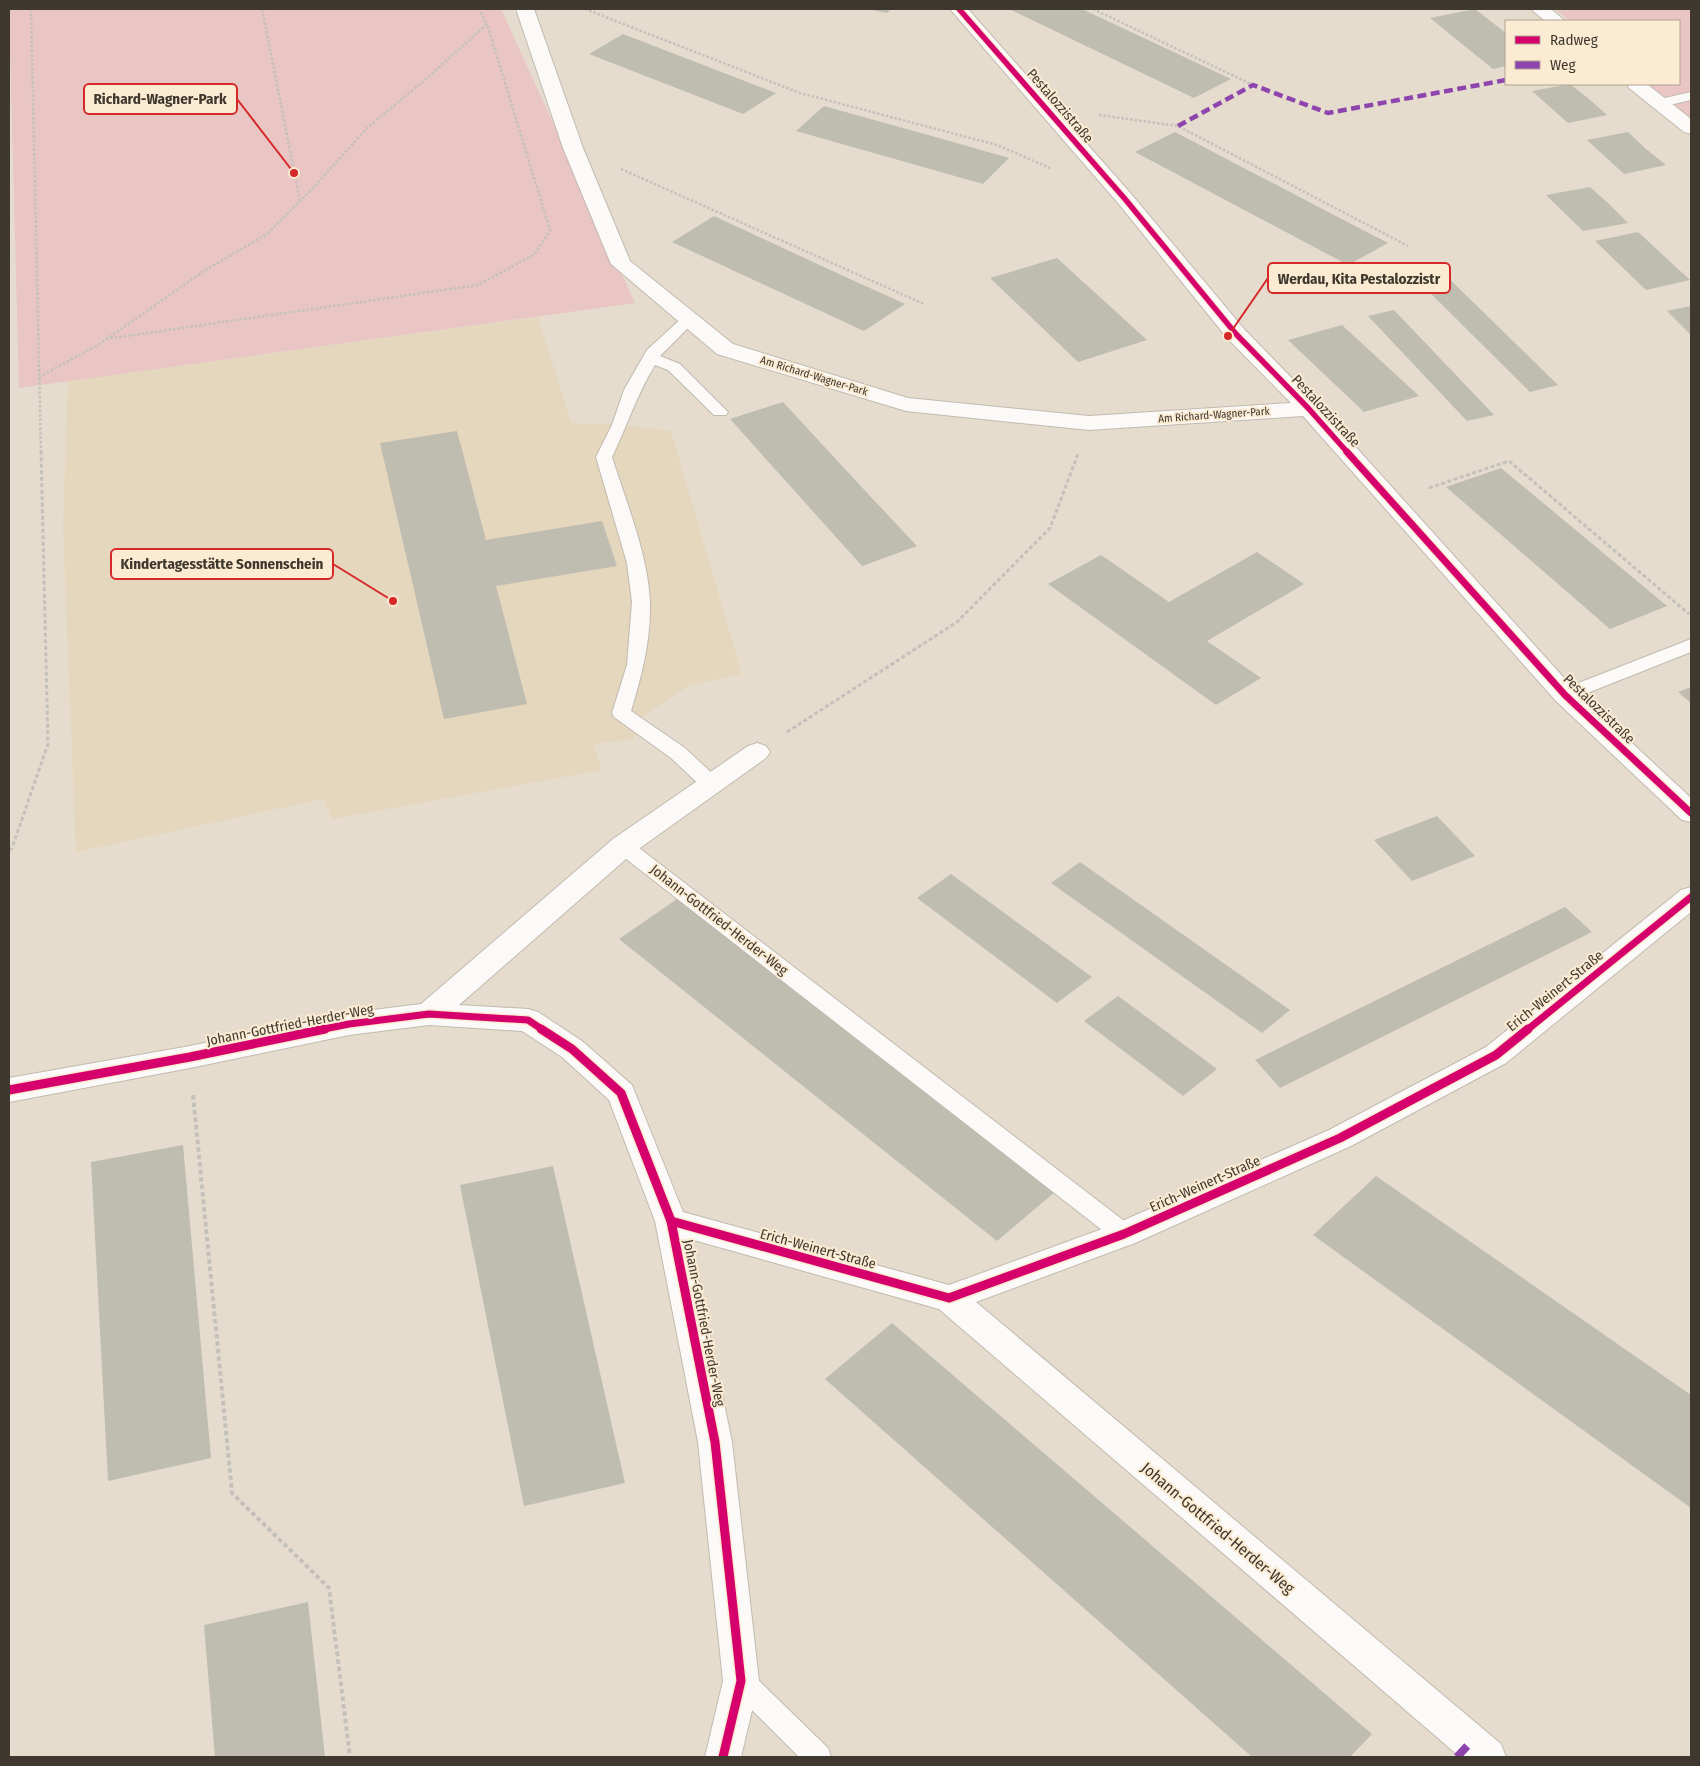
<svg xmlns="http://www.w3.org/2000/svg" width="1700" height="1766" font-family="'Fira Sans Condensed',sans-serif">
<rect width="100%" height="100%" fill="#e5dcce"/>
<!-- built -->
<polygon fill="#e5d6be" points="538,317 571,423 620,425 671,431 742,674 690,685 635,722 635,739 593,744 602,770 332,819 323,799 76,852 63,527 68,381"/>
<!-- green -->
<g fill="#e9c5c3">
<polygon points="9,9 501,9 635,303 19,388"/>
<polygon points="1555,9 1691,9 1691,118 1648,84 1679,84 1679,21 1570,21"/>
</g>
<!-- building -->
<g fill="#bfbcb0">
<polygon points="867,9 891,9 887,13"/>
<polygon points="1009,9 1082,9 1231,79 1194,98"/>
<polygon points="1475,9 1506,33 1506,66 1493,69 1430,18"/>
<polygon points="623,34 724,73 776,93 743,114 589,54"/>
<polygon points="1570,84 1589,99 1607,115 1568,123 1532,91"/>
<polygon points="824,106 946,140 1009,158 983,184 796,131"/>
<polygon points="1175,132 1332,214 1388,243 1348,265 1135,152"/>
<polygon points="1628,132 1646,149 1666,165 1624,174 1587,140"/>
<polygon points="1590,187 1609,204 1628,223 1583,231 1546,195"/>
<polygon points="714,216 839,274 905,304 864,331 672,242"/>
<polygon points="1638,232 1690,280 1646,290 1595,241"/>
<polygon points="1057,258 1147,340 1078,362 990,278"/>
<polygon points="1432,262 1558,385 1530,392 1405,268"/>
<polygon points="1691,306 1691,335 1667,311"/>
<polygon points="1394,310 1494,415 1467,421 1368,316"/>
<polygon points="1342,325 1419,396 1364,412 1288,340"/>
<polygon points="783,402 870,496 917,546 862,566 730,419"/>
<polygon points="457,431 486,540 602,521 617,566 496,586 527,704 444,719 380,443"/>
<polygon points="1501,468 1554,512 1667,606 1610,629 1446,487"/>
<polygon points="1257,552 1304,584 1207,641 1261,678 1216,705 1048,584 1101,555 1169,602"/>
<polygon points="1691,687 1691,703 1678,692"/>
<polygon points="1437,816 1475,856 1412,881 1374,840"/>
<polygon points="1080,862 1290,1010 1262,1033 1051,883"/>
<polygon points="951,874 1092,977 1057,1003 917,898"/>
<polygon points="677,899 1056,1191 997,1241 619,939"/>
<polygon points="1565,907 1592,932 1280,1088 1255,1060"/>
<polygon points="1118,996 1217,1069 1183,1096 1084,1021"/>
<polygon points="183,1145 211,1458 108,1481 91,1162"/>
<polygon points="553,1166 625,1483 524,1506 460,1185"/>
<polygon points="1376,1176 1691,1395 1691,1508 1313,1235"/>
<polygon points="892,1323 1372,1734 1350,1757 1252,1757 825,1379"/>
<polygon points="308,1602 325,1757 215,1757 204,1625"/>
</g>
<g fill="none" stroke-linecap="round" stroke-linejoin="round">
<defs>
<g id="lane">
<polygon points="1691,92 1691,100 1661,107 1654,103 1656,100"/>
<path d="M689,314L694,316L697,319L660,356L680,364L728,412L726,415H714L668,370L655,365C637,394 627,426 612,457C626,502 648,554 650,602C651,640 642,675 631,711L685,748L718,779L721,784L718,789L711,791L704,789L671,758L614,717L612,713L627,665L632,602L627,563L596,457L612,425L624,390L647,350L684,316Z"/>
<polygon points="1691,639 1691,652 1572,699 1565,701 1558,699 1556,695 1558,691"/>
<polygon points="623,839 630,841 1132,1227 1135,1234 1132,1241 1124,1243 1116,1241 616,851 613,846 616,841"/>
<polygon points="741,1669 750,1672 828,1748 831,1757 799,1757 732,1690 728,1681 732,1672"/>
</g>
<g id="street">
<polygon points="516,9 534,9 583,148 630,261 733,344 908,398 1089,416 1291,403 1228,339 1118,203 950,9 968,9 1132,195 1244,329 1317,404 1574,689 1691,798 1691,822 1682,820 1556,701 1303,416 1089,430 906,411 717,354 611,264 563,148"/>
<polygon points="1531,9 1551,9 1565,21 1545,21"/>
<polygon points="1627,84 1647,84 1691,119 1691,134 1684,132 1629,88"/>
<polygon points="757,743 766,746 770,752 766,758 633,853 459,1005 528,1009 538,1012 582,1041 632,1085 683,1212 949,1285 1113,1225 1329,1130 1486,1047 1681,890 1691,887 1691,912 1506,1063 1351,1146 1135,1243 976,1302 1501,1744 1506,1757 1460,1757 939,1309 690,1239 732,1442 759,1681 741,1757 705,1757 723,1681 698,1442 655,1221 609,1100 562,1057 522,1031 429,1025 349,1035 190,1068 9,1102 9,1078 190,1046 349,1013 421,1004 613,839 748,746"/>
</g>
</defs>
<!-- lane casing -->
<use href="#lane" stroke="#c2baaf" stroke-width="2"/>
<!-- street casing -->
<use href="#street" stroke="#c2baaf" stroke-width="2"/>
<!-- path-far2 -->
<g stroke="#c4c1bc" stroke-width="2.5" stroke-dasharray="2.5 2" stroke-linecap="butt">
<polyline points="31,9 41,453"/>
<polyline points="262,9 300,201"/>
<polyline points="585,9 800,93 997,145 1050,168"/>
<polyline points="1093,9 1253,85"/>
<polyline points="1099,115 1178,126 1408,246"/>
<polyline points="621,169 924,304"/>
<polyline points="106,339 478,285 535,254 550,230 487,24"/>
<polyline points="39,377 98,345 204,271 267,234 314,187 368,127 425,80 487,24 479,9"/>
</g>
<!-- path-far1 -->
<g stroke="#c4c1bc" stroke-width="3" stroke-dasharray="4 2.5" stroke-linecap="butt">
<polyline points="1429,488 1509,461 1689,614"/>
<polyline points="787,732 957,622 1050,528 1078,454"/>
<polyline points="9,850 12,848 48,744 41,452"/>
</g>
<!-- path -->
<polyline stroke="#c4c1bc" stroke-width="4" stroke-dasharray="4.5 3" stroke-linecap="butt" points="193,1095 232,1493 329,1588 350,1757"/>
<!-- lane -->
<use href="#lane" fill="#fbfaf8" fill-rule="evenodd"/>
<!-- street -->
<use href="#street" fill="#fbfaf8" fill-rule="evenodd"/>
<!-- quiet-far1 -->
<polyline stroke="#8e44ad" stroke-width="4.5" stroke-dasharray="9 4.5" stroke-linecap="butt" points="1178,126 1253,85 1328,113 1506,80"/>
<!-- quiet -->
<polyline stroke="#8e44ad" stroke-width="8" stroke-dasharray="15 8" stroke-linecap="butt" points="1457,1757 1471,1742"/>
<defs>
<polyline id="cycleway-far2" points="959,9 1125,199 1236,334 1309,409 1348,453"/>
<g id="cycleway-far1">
<polyline points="1347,452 1565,695 1691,813"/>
<polyline points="319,1030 349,1024 429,1014 528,1020 543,1030"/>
<polyline points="1527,1030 1691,897"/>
</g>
<g id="cycleway">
<polyline points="541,1029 572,1049 621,1093 671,1221 715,1442 741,1681 723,1757"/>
<polyline points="9,1090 190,1057 325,1029"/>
<polyline points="671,1221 949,1298 1124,1234 1340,1138 1496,1055 1528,1029"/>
</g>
</defs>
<!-- cycleway-far2 casing -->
<use href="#cycleway-far2" stroke="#fbebd2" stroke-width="8"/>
<!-- cycleway-far1 casing -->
<use href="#cycleway-far1" stroke="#fbebd2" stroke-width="10"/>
<!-- cycleway casing -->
<use href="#cycleway" stroke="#fbebd2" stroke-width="12"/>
<!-- cycleway-far2 -->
<use href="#cycleway-far2" stroke="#d6006c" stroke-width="5.5"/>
<!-- cycleway-far1 -->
<use href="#cycleway-far1" stroke="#d6006c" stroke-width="7"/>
<!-- cycleway -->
<use href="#cycleway" stroke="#d6006c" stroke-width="9"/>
</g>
<g text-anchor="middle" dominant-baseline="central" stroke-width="4" stroke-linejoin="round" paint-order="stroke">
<!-- far-street labels -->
<g font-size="11" fill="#3f382f" stroke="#fbebd2">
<text transform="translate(814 376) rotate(17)">Am Richard-Wagner-Park</text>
<text transform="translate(1214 415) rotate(-4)">Am Richard-Wagner-Park</text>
</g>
<!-- street labels -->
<g font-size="14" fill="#3f382f" stroke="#fbebd2">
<text transform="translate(1060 106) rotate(49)">Pestalozzistraße</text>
<text transform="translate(1326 411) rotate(47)">Pestalozzistraße</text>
<text transform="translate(1599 709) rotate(44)">Pestalozzistraße</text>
<text transform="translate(719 920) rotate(38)">Johann-Gottfried-Herder-Weg</text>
<text transform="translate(1555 991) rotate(-39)">Erich-Weinert-Straße</text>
<text transform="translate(290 1025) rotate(-11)">Johann-Gottfried-Herder-Weg</text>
<text transform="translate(1205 1184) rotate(-24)">Erich-Weinert-Straße</text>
<text transform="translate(818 1249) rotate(15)">Erich-Weinert-Straße</text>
<text transform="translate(704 1323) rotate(79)">Johann-Gottfried-Herder-Weg</text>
</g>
<!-- near-street labels -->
<g font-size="16" fill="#3f382f" stroke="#fbebd2">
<text transform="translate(1218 1528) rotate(40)">Johann-Gottfried-Herder-Weg</text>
</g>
</g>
<!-- callouts -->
<path fill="none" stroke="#d62828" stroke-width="2" d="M294 173L237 99M1228 336L1268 278M393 601L333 564"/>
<g fill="#d62828" stroke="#fbebd2" stroke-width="2">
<circle cx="294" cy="173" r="5"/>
<circle cx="1228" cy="336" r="5"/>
<circle cx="393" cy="601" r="5"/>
</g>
<g fill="#fbebd2" stroke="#d62828" stroke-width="2">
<rect x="84" y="84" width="153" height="30" rx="5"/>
<rect x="1268" y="263" width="182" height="30" rx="5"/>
<rect x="111" y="549" width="222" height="30" rx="5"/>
</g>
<g font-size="15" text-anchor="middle" font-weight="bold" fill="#3f382f">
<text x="160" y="104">Richard-Wagner-Park</text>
<text x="1359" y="284">Werdau, Kita Pestalozzistr</text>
<text x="222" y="569">Kindertagesstätte Sonnenschein</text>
</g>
<!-- border -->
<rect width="1700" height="1766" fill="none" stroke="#3f382f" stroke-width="20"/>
<!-- legend -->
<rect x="1505" y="20" width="175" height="65" fill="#fbebd2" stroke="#b0a391"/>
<rect x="1515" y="36" width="25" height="8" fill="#d6006c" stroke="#b0a391"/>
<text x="1550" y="45" font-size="15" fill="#3f382f">Radweg</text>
<rect x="1515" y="61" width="25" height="8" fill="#8e44ad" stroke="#b0a391"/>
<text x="1550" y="70" font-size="15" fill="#3f382f">Weg</text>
</svg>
